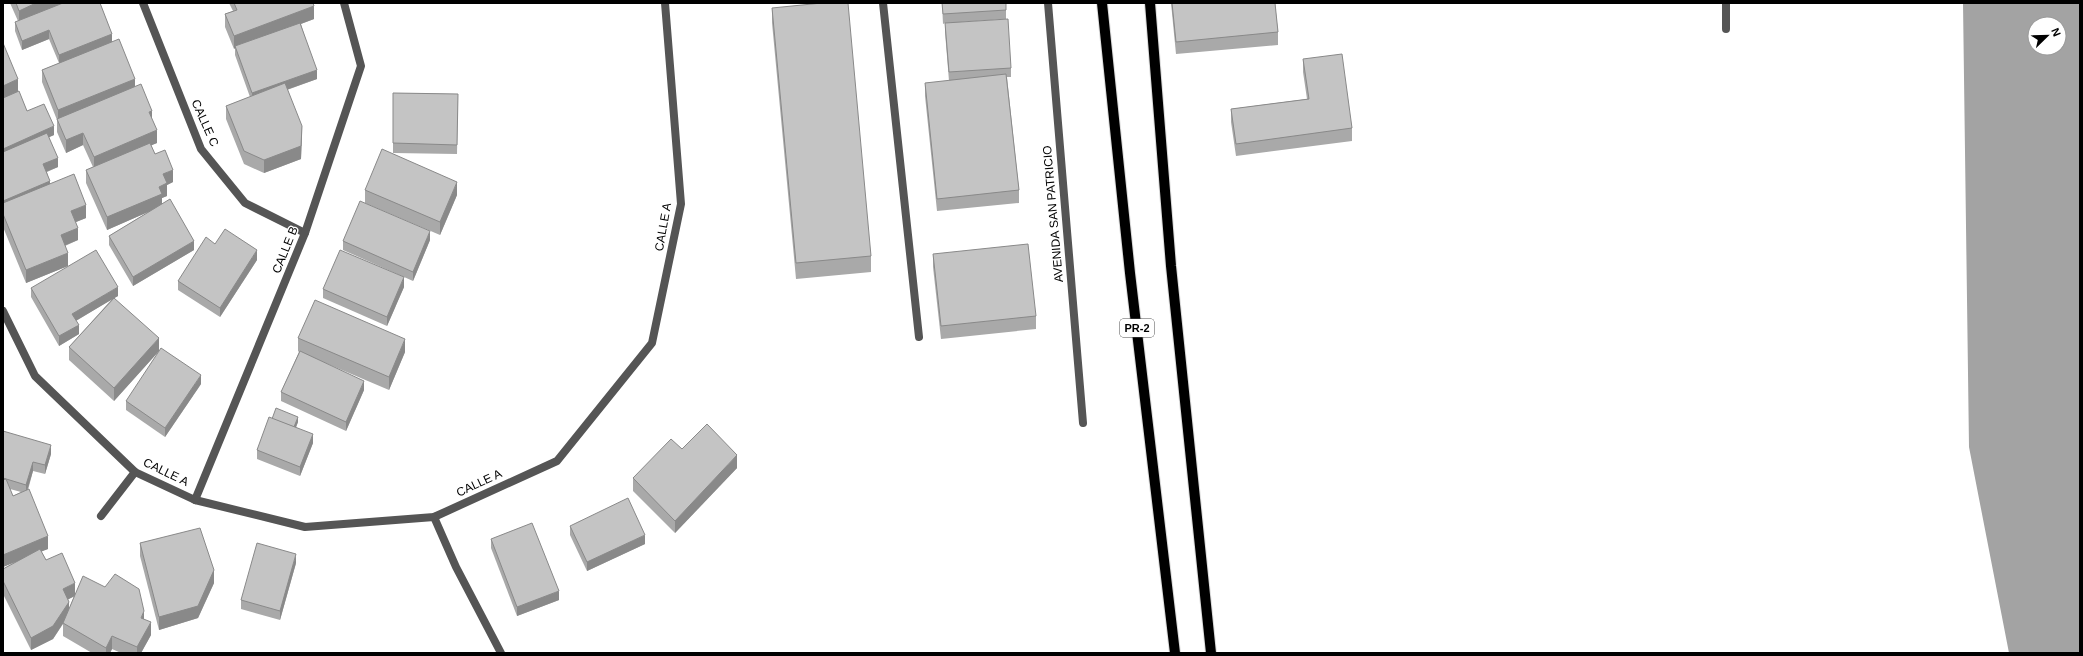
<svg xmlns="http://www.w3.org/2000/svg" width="2083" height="656" font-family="Helvetica,sans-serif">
<rect width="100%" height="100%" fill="#fff"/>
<!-- water -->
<path fill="#a3a3a3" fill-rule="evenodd" d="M1963,3H2080V653H2009L1969,447ZM2035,24H2059V48H2035Z"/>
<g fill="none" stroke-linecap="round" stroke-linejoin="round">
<defs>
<g id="primary">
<polyline points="1102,3 1130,273 1175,653"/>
<polyline points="1150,3 1171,266 1211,653"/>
</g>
</defs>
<!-- primary casing -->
<use href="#primary" stroke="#dbdbdb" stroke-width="12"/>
<!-- minor -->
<g stroke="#555" stroke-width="8">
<polyline points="143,3 201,149 245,203 305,233"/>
<polyline points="883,3 919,337"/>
<polyline points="1048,3 1083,423"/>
<polyline points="1726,29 1726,3"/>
<polyline points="3,311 35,376 135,472 195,500 305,527 434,517 557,461 652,343 681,204 665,3"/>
<polyline points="195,500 305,233 361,66 344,3"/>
<polyline points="101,516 135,472"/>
<polyline points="434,517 456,567 501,653"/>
</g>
<!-- primary -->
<use href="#primary" stroke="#000" stroke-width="10"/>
</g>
<!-- wall -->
<g fill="#a9a9a9" fill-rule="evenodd">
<polygon points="10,3 100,3 112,41 152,120 157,143 151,145 155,154 173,182 167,185 167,196 162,198 162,205 194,250 133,286 109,245 109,236 150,211 107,230 86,183 86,170 93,167 83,145 66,153 57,132 57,120 42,82 42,70 59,63 49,39 22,50 15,31 15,22 18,21"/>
<polygon points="229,3 313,3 314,19 301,24 317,79 287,90 302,139 301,159 264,173 244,164 226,119 226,106 250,97 235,55 235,48 234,49 225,27 225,14 233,11"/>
<polygon points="942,3 1006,3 1006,19 962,22 1011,68 1011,77 1007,77 1019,190 1019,203 937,211 925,96 925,83 949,81 945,32 945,23 943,24"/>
<polygon points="1171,3 1275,3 1278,32 1278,45 1176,54"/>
<polygon points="772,8 871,256 871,272 796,279 772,23"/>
<polygon points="3,43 18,91 27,111 54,135 49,137 58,167 47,172 50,184 86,218 76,222 78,240 65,246 68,266 26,283 3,227"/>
<polygon points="1303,59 1352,128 1352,141 1236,156 1231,122 1231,109 1307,99 1303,72"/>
<polygon points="393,93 458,94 457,154 393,153"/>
<polygon points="365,190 457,195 440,235 365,203"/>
<polygon points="430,240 413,281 343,250 343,241"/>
<polygon points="215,244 257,260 220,317 178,290 178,281"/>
<polygon points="933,254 1036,316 1036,329 941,339 933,267"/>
<polygon points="404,287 387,326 323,298 323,289"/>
<polygon points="31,288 118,296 114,298 159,351 114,401 69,360 69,347 112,299 76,321 79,334 59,346 31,297"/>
<polygon points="298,338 405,352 389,390 316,359 364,390 346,431 281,401 281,392 299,352 298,351"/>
<polygon points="201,384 165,437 126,410 126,401"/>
<polygon points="272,419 298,422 296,428 313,443 300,476 257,459 257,450"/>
<path d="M3,431L51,454L45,474L33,471L28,490L48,549L41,551L46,560L75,594L144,619L151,635L141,653H121L112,649L110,653H92L63,636V624L53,639L31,650L3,594V569L15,562L3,567ZM10,489L21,492L13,496ZM74,596L69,609L68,599Z"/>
<polygon points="682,449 737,468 675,533 633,491 633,478"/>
<polygon points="570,526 645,544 587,571 570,535"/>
<polygon points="491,539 559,600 517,616 491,548"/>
<polygon points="140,543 214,583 198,618 159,630 140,556"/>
<polygon points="296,563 280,620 241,609 241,600"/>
</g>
<!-- shaded-wall -->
<g fill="#898989">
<polygon points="36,3 64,3 19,23 19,11"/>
<polygon points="314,6 314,19 236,48 235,46 235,48 234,49 234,36"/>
<polygon points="49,30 49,39 22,50 22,41"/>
<polygon points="112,34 112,43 59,64 59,55"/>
<polygon points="317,70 317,79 252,102 252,93"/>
<polygon points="18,79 18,92 3,98 3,86"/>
<polygon points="135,79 135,91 58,123 58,110"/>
<polygon points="152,111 152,123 149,112"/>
<polygon points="54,126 54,135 3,158 3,149"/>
<polygon points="302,126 301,159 264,173 264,160"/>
<polygon points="157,130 157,143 94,170 94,157"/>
<polygon points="83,133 83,145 66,153 66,140"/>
<polygon points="58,158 58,167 43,173 43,164"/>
<polygon points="173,170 173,182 167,185 167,196 162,198 162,206 107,230 107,217 159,187 163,174"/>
<polygon points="50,181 50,190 3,210 3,201"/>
<polygon points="457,182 457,195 440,235 440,222"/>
<polygon points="86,205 86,218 71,224 71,211"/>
<polygon points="78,228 78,240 61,247 61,235"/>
<polygon points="430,231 430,240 413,281 413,272"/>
<polygon points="194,241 194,250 133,286 133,277"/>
<polygon points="257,250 257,260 220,317 220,308"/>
<polygon points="68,253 68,266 26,283 26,270"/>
<polygon points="404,277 404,287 387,326 387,317"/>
<polygon points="118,287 118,296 72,323 72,314"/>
<polygon points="79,325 79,334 59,346 59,336"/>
<polygon points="159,338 159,351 114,401 114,388"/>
<polygon points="405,339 405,352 389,390 389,377"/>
<polygon points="201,375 201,384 165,437 165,428"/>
<polygon points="364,381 364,390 346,431 346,422"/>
<polygon points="298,417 298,422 293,433 293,428"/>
<polygon points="313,434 313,443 300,476 300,467"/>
<polygon points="51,445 51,454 45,474 45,465"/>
<polygon points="737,455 737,468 675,533 675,521"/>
<polygon points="33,462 33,471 26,494 26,485"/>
<polygon points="645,535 645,544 587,571 587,562"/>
<polygon points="48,536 48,549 3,567 3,555"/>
<polygon points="296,554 296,563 280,620 280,611"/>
<polygon points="214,570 214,583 198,618 159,630 159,617"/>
<polygon points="75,583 75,596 63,602 63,589"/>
<polygon points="559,591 559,600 517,616 517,607"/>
<polygon points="69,602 69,614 53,639 31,650 31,638"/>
<polygon points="144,611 144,624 141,618"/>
<polygon points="151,622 151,635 141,653 137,653 137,647"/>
<polygon points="112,636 112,649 110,653 106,653 106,648"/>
</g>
<!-- building -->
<g fill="#c4c4c4" stroke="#898989">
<polygon points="16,3 36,3 19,11"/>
<polygon points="63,3 100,3 112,34 59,55 49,30 22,41 15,22"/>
<polygon points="234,3 313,3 314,6 234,36 225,14 237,10"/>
<polygon points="822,3 848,3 871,256 796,263 772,8"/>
<polygon points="942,3 1006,3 1006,10 943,14"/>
<polygon points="1172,3 1275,3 1278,32 1176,42"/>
<polygon points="1008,19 1011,68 949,72 945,23"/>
<polygon points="300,23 317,70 252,93 235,46"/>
<polygon points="119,39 135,79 58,110 42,70"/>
<polygon points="3,43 18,79 3,86"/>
<polygon points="1342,54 1352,128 1236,144 1231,109 1309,99 1303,59"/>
<polygon points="1006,74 1019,190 937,199 925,83"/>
<polygon points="285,83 302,126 301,146 264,160 244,151 226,106"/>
<polygon points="141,84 152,111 149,112 157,130 94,157 83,133 66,140 57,119"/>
<polygon points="19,91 27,111 44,104 54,126 3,149 3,98"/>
<polygon points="393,93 458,94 457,145 393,143"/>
<polygon points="47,133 58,158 43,164 50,181 3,201 3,152"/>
<polygon points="150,143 155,154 165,150 173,170 163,174 167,183 159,187 162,194 107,217 86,170"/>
<polygon points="382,149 457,182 440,222 365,190"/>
<polygon points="74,174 86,205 71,211 78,228 61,235 68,253 26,270 3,214 3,203"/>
<polygon points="170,199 194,241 133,277 109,236"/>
<polygon points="360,201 430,231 413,272 343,241"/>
<polygon points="225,229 257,250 220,308 178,281 206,237 215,244"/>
<polygon points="1028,244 1036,316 941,326 933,254"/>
<polygon points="96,250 118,287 72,314 79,325 59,336 31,288"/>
<polygon points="340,250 404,277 387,317 323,289"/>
<polygon points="114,298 159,338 114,388 69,347"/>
<polygon points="315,300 405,339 389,377 298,338"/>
<polygon points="161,348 201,375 165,428 126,401"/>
<polygon points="300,351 364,381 346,422 281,392"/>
<polygon points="276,408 298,417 294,427 272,419"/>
<polygon points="269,417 313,434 300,467 257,450"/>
<polygon points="707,424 737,455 675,521 633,478 671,439 682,449"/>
<polygon points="3,431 51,445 45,465 33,462 26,485 3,478"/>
<polygon points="6,479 13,496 29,489 48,536 3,555 3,480"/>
<polygon points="628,498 645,535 587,562 570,526"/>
<polygon points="532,523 559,591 517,607 491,539"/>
<polygon points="200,528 214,570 198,606 159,617 140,543"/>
<polygon points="257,543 296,554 280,611 241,600"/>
<polygon points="40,549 46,560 62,553 75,583 63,589 69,602 53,626 31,638 3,581 3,569"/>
<polygon points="115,574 139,589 144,611 141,618 151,622 137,647 112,636 106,648 63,623 83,576 105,587"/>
</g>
<g text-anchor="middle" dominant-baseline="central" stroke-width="3" stroke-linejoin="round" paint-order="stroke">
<!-- shield labels -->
<rect fill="#fff" stroke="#4c4c4c" stroke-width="1" x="1120" y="319" width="34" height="18" rx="3"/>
<g font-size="11" font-weight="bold" fill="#000">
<text x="1137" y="328">PR-2</text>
</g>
<!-- street labels -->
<g font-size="12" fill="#000" stroke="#fff">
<text transform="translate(205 123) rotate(66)">CALLE C</text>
<text transform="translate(1053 214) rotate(-95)">AVENIDA SAN PATRICIO</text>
<text transform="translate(663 227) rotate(-80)">CALLE A</text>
<text transform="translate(285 250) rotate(-68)">CALLE B</text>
<text transform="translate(166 472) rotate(26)">CALLE A</text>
<text transform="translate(479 483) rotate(-25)">CALLE A</text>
</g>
</g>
<!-- border -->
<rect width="2083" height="656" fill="none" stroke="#000000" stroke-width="8"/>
<!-- north arrow -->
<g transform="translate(2047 36) rotate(67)"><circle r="19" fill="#ffffff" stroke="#999999"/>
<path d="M0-3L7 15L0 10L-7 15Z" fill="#000000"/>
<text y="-6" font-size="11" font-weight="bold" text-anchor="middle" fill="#000000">N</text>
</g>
</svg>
